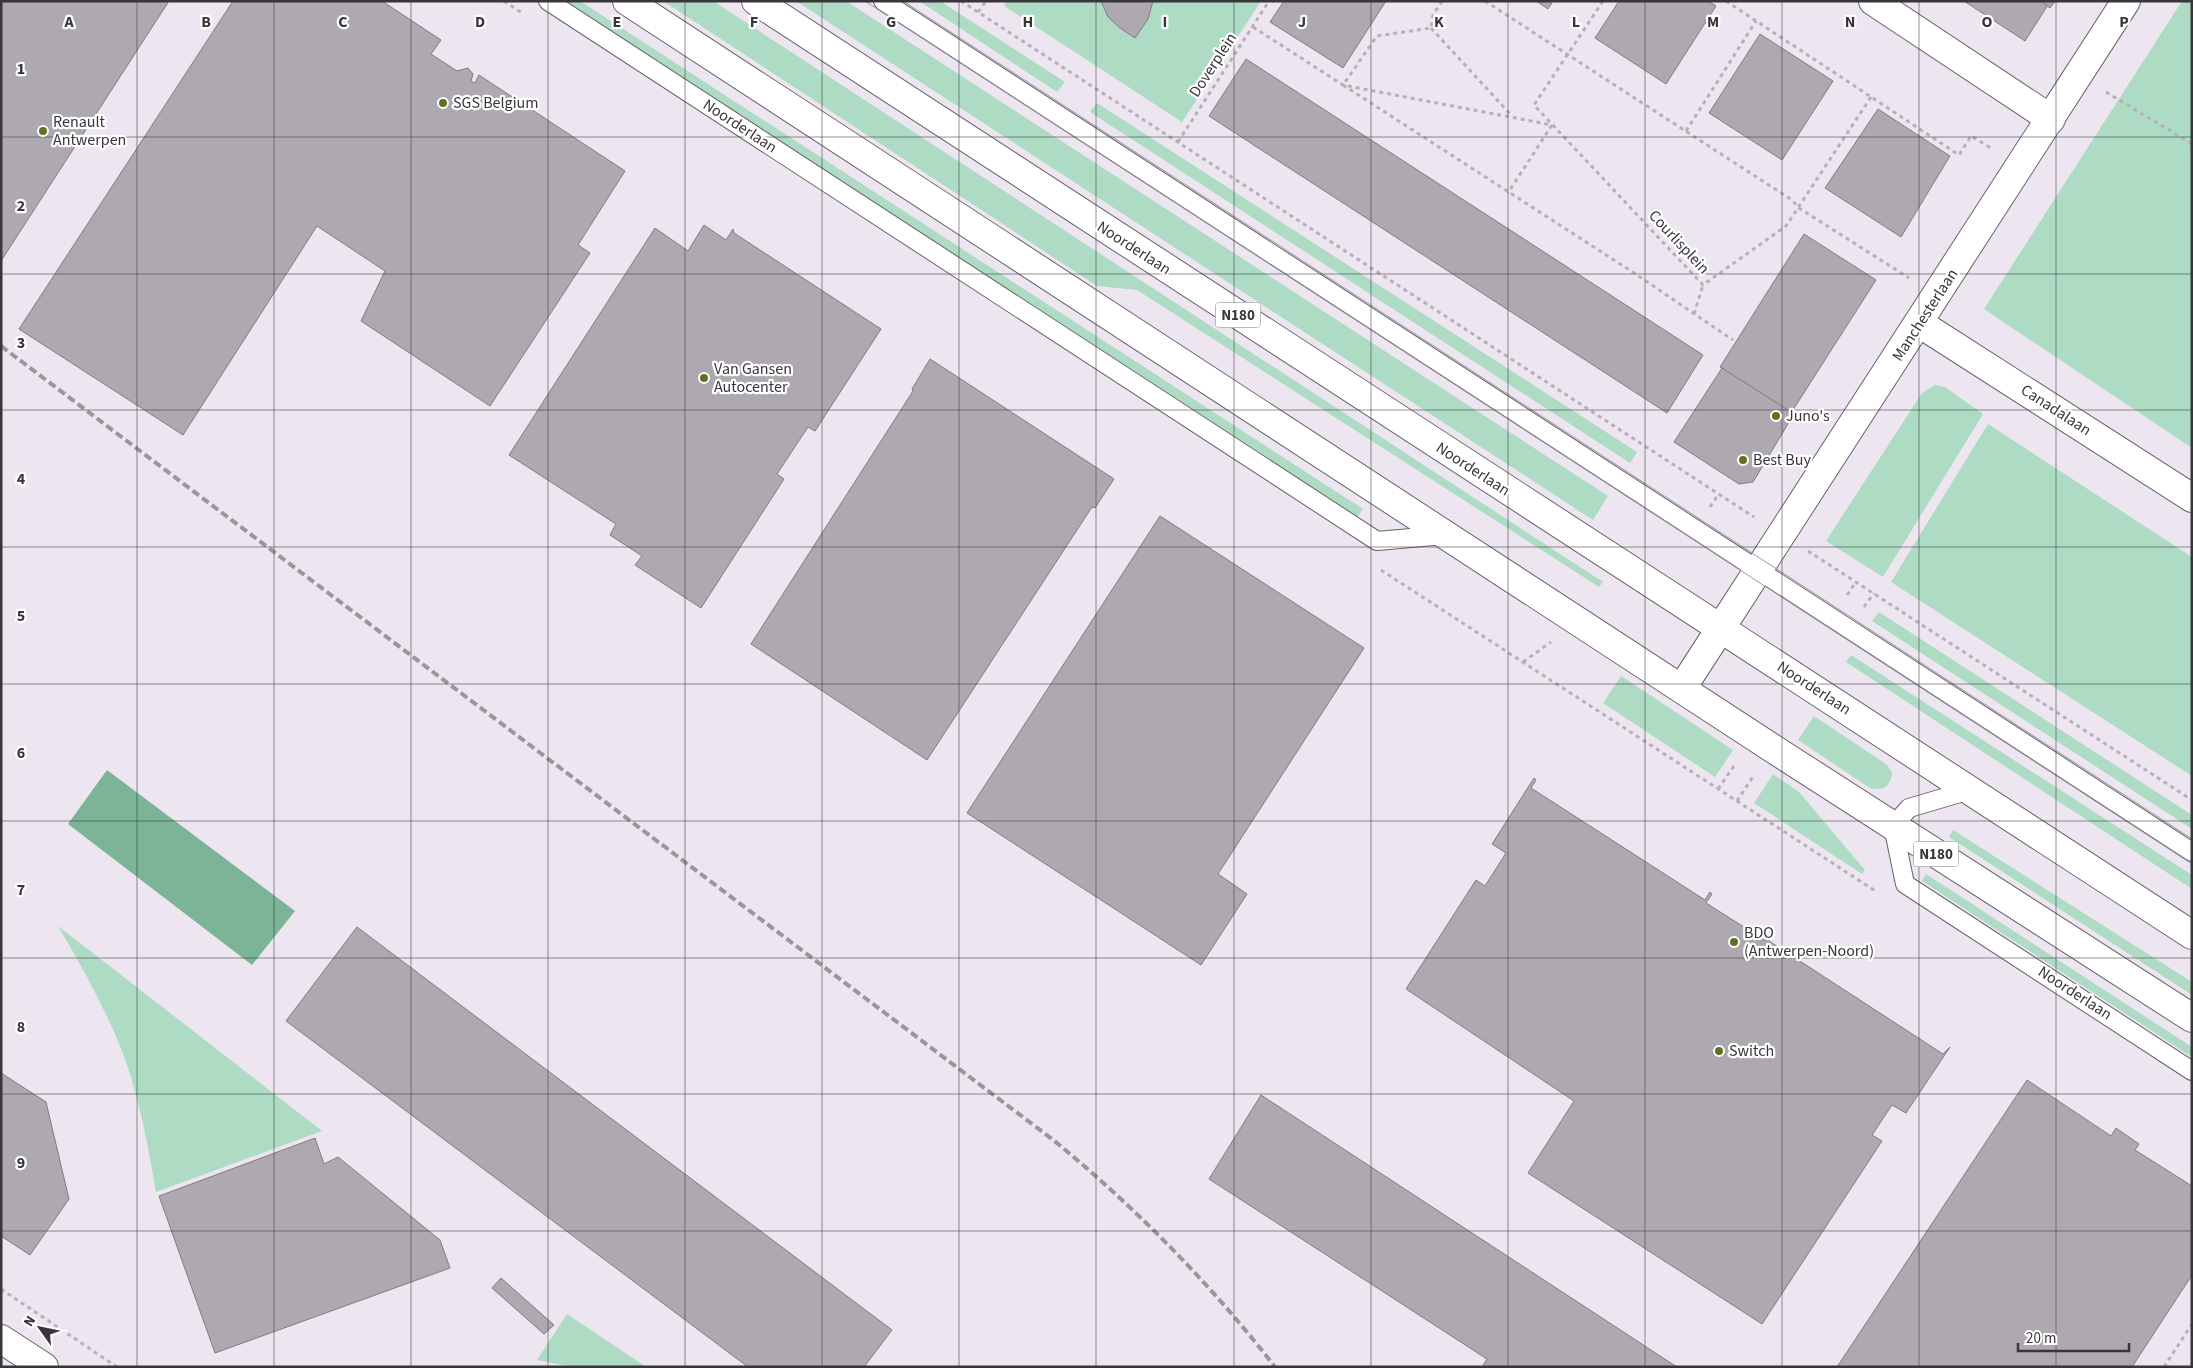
<svg xmlns="http://www.w3.org/2000/svg" width="2193" height="1368" font-family="'Source Sans 3',sans-serif">
<rect width="100%" height="100%" fill="#ede6f0"/>
<!-- green -->
<g fill="#addbc3">
<polygon points="564,1 580,1 1363,509 1357,518"/>
<polygon points="663,1 713,1 1603,582 1599,587 1137,290 1097,286"/>
<polygon points="796,1 846,1 1608,496 1593,520"/>
<polygon points="919,1 940,1 1065,82 1057,92"/>
<polygon points="1007,1 1261,1 1182,122 1004,6"/>
<polygon points="2182,1 2192,1 2192,448 1984,309"/>
<polygon points="1097,103 1637,452 1630,463 1090,112"/>
<polygon points="1935,385 1945,387 1983,414 1883,577 1826,541 1922,393"/>
<polygon points="1988,424 2192,557 2192,776 1891,582"/>
<polygon points="1879,612 2192,815 2192,829 1872,621"/>
<polygon points="1851,655 2192,875 2192,889 1846,662"/>
<polygon points="1621,676 1733,750 1715,777 1603,703"/>
<path d="M1814,716L1886,764L1892,772C1891,786 1884,791 1870,788L1798,740Z"/>
<polygon points="1773,774 1799,792 1865,870 1862,874 1754,803"/>
<polygon points="1953,830 2192,982 2192,995 1949,837"/>
<polygon points="1926,874 2192,1047 2192,1057 1922,881"/>
<path d="M58,926L322,1131L156,1192C148,1144 137,1086 118,1041C101,1001 80,963 58,926Z"/>
<polygon points="567,1314 646,1367 647,1367 573,1367 537,1360"/>
</g>
<!-- forest -->
<polygon fill="#7bb497" points="107,770 295,911 252,965 68,824"/>
<!-- building -->
<g fill="#aea8b1" stroke="#827b84">
<polygon points="1,1 169,1 1,261"/>
<polygon points="233,1 382,1 441,40 431,54 457,71 468,68 473,74 471,81 475,83 479,75 625,171 578,245 590,253 490,406 361,321 385,271 317,226 183,435 19,329"/>
<polygon points="1101,1 1153,1 1148,19 1135,38 1120,28 1108,17"/>
<polygon points="1284,1 1386,1 1343,68 1270,22"/>
<polygon points="1536,1 1553,1 1548,9"/>
<polygon points="1619,1 1708,1 1716,6 1666,84 1595,38"/>
<polygon points="1964,1 2041,1 2048,5 2025,41"/>
<polygon points="2041,1 2055,1 2050,8"/>
<polygon points="1760,34 1833,81 1782,160 1709,113"/>
<polygon points="1246,59 1703,355 1667,413 1209,116"/>
<polygon points="1878,109 1950,156 1901,237 1825,188"/>
<polygon points="704,225 726,240 733,229 734,233 881,329 815,431 808,427 777,474 784,479 701,608 635,565 642,556 610,535 616,524 509,455 655,228 688,251"/>
<polygon points="1804,234 1876,280 1791,413 1720,367"/>
<polygon points="930,359 1114,479 1095,508 1092,507 927,760 751,644 913,391 912,389"/>
<polygon points="1722,368 1794,414 1753,482 1739,484 1674,442"/>
<polygon points="1160,516 1364,648 1218,874 1247,894 1201,965 967,813"/>
<polygon points="1534,778 1536,780 1531,788 1705,900 1710,892 1712,894 1706,903 1766,941 1771,932 1774,933 1769,941 1943,1054 1950,1047 1906,1113 1892,1105 1872,1135 1882,1141 1762,1324 1528,1173 1574,1101 1406,989 1476,880 1485,886 1506,853 1492,844"/>
<polygon points="357,927 892,1330 864,1367 748,1367 286,1021"/>
<polygon points="1,1073 46,1102 69,1199 30,1255 1,1236"/>
<polygon points="2027,1080 2111,1136 2116,1128 2139,1144 2135,1150 2192,1186 2192,1275 2132,1367 1837,1367"/>
<polygon points="1261,1095 1677,1367 1482,1367 1487,1359 1209,1179"/>
<polygon points="315,1138 324,1164 338,1157 440,1240 450,1268 215,1353 159,1196"/>
<polygon points="501,1278 554,1325 544,1334 492,1288"/>
</g>
<g fill="none" stroke-linecap="round" stroke-linejoin="round">
<defs>
<g id="service">
<polyline points="548,1 1377,541 1445,535"/>
<polyline points="883,1 2192,852"/>
<polyline points="1970,790 1909,808 1893,826 1905,884 2192,1071"/>
</g>
<g id="minor">
<polyline points="1873,1 2051,119"/>
<polyline points="1919,323 2192,498"/>
<polyline points="1682,688 2126,1"/>
</g>
<polyline id="tertiary" points="1,1339 44,1367"/>
<g id="primary">
<polyline points="627,1 1772,748 2192,1018"/>
<polyline points="756,1 2192,935"/>
</g>
</defs>
<!-- service casing -->
<use href="#service" stroke="#68626a" stroke-width="20"/>
<!-- minor casing -->
<use href="#minor" stroke="#68626a" stroke-width="30"/>
<!-- tertiary casing -->
<use href="#tertiary" stroke="#68626a" stroke-width="30"/>
<!-- primary casing -->
<use href="#primary" stroke="#68626a" stroke-width="30"/>
<!-- path -->
<g stroke="#b6b1b9" stroke-width="3" stroke-dasharray="4 4" stroke-linecap="butt">
<polyline points="504,1 522,13"/>
<polyline points="961,1 1754,517"/>
<polyline points="1442,1 1433,15 1431,28 1377,36 1343,85 1634,273 1733,340"/>
<polyline points="1485,1 1792,200 1799,208 1909,278"/>
<polyline points="1603,1 1534,105 1703,285 1786,226 1871,97"/>
<polyline points="1726,1 1959,155 1971,136 1991,148"/>
<polyline points="978,12 986,1"/>
<polyline points="1253,27 1343,85 1552,125 1508,193"/>
<polyline points="1431,28 1511,115"/>
<polyline points="2106,92 2192,144"/>
<polyline points="1686,131 1756,21"/>
<polyline points="1178,142 1269,1"/>
<polyline points="1694,314 1703,285"/>
<polyline points="1710,507 1718,495"/>
<polyline points="1808,551 2192,800"/>
<polyline points="1381,570 1877,892"/>
<polyline points="1847,595 1856,582"/>
<polyline points="1864,607 1874,593"/>
<polyline points="1523,662 1551,642"/>
<polyline points="1718,789 1736,763"/>
<polyline points="1737,801 1754,775"/>
<polyline points="1,1289 117,1367"/>
<polyline points="2164,1367 2192,1324"/>
</g>
<!-- service -->
<use href="#service" stroke="#fff" stroke-width="18"/>
<!-- minor -->
<use href="#minor" stroke="#fff" stroke-width="28"/>
<!-- tertiary -->
<use href="#tertiary" stroke="#fff" stroke-width="28"/>
<!-- primary -->
<use href="#primary" stroke="#fff" stroke-width="28"/>
<!-- tram -->
<g stroke="#9b969d" stroke-width="1">
<polyline points="865,1 2192,864"/>
<polyline points="903,1 2192,839"/>
</g>
<!-- rail -->
<path stroke="#9b969d" stroke-width="4" stroke-dasharray="8 4" stroke-linecap="butt" d="M1,346L1052,1139C1135,1207 1209,1282 1275,1367"/>
</g>
<!-- grid -->
<path fill="none" stroke="#39363a" stroke-width="1" stroke-opacity="0.55" d="M137,1V1367M274,1V1367M411,1V1367M548,1V1367M685,1V1367M822,1V1367M959,1V1367M1096,1V1367M1234,1V1367M1371,1V1367M1508,1V1367M1645,1V1367M1782,1V1367M1919,1V1367M2056,1V1367M1,137H2192M1,274H2192M1,410H2192M1,547H2192M1,684H2192M1,821H2192M1,958H2192M1,1094H2192M1,1231H2192"/>
<!-- markers -->
<g fill="#607220" stroke="#fff" stroke-width="2">
<circle cx="443" cy="103" r="5"/>
<circle cx="43" cy="131" r="5"/>
<circle cx="704" cy="378" r="5"/>
<circle cx="1776" cy="416" r="5"/>
<circle cx="1743" cy="460" r="5"/>
<circle cx="1734" cy="942" r="5"/>
<circle cx="1719" cy="1051" r="5"/>
</g>
<g text-anchor="middle" dominant-baseline="central" stroke-width="4.5" stroke-linejoin="round" paint-order="stroke">
<!-- shield labels -->
<g fill="#fff" stroke="#747275" stroke-width="1">
<rect x="1215.5" y="302.5" width="45" height="25" rx="4"/>
<rect x="1913.5" y="841.5" width="45" height="25" rx="4"/>
</g>
<g font-size="15" font-weight="bold" fill="#39363a">
<text x="1238" y="315">N180</text>
<text x="1936" y="854">N180</text>
</g>
<!-- street labels -->
<g font-size="16" fill="#39363a" stroke="#fff">
<text transform="translate(1213 65) rotate(-57)">Doverplein</text>
<text transform="translate(740 126) rotate(33)">Noorderlaan</text>
<text transform="translate(1679 242) rotate(47)">Courlisplein</text>
<text transform="translate(1134 248) rotate(33)">Noorderlaan</text>
<text transform="translate(1925 315) rotate(-57)">Manchesterlaan</text>
<text transform="translate(2056 410) rotate(33)">Canadalaan</text>
<text transform="translate(1473 469) rotate(33)">Noorderlaan</text>
<text transform="translate(1814 688) rotate(33)">Noorderlaan</text>
<text transform="translate(2075 993) rotate(33)">Noorderlaan</text>
</g>
<!-- poi labels -->
<g font-size="16" fill="#39363a" stroke="#fff" text-anchor="start">
<text x="453" y="103">SGS Belgium</text>
<text x="53" y="122">Renault<tspan x="53" dy="18">Antwerpen</tspan></text>
<text x="714" y="369">Van Gansen<tspan x="714" dy="18">Autocenter</tspan></text>
<text x="1786" y="416">Juno's</text>
<text x="1753" y="460">Best Buy</text>
<text x="1744" y="933">BDO<tspan x="1744" dy="18">(Antwerpen-Noord)</tspan></text>
<text x="1729" y="1051">Switch</text>
</g>
</g>
<g font-size="16" text-anchor="middle" font-weight="bold" fill="#39363a" stroke="#fff" stroke-width="4.5" stroke-linejoin="round" paint-order="stroke">
<text x="69" y="27">A</text>
<text x="206" y="27">B</text>
<text x="343" y="27">C</text>
<text x="480" y="27">D</text>
<text x="617" y="27">E</text>
<text x="754" y="27">F</text>
<text x="891" y="27">G</text>
<text x="1028" y="27">H</text>
<text x="1165" y="27">I</text>
<text x="1302" y="27">J</text>
<text x="1439" y="27">K</text>
<text x="1576" y="27">L</text>
<text x="1713" y="27">M</text>
<text x="1850" y="27">N</text>
<text x="1987" y="27">O</text>
<text x="2124" y="27">P</text>
<text x="21" y="74">1</text>
<text x="21" y="211">2</text>
<text x="21" y="348">3</text>
<text x="21" y="484">4</text>
<text x="21" y="621">5</text>
<text x="21" y="758">6</text>
<text x="21" y="895">7</text>
<text x="21" y="1032">8</text>
<text x="21" y="1168">9</text>
</g>
<!-- border -->
<rect width="2193" height="1368" fill="none" stroke="#39363a" stroke-width="5"/>
<!-- north arrow -->
<g transform="translate(40 1328) rotate(303)" stroke="#ffffff" stroke-width="4" paint-order="stroke">
<path d="M0-4L9 19L0 12L-9 19Z" fill="#39363a"/>
<text y="-8" font-size="14" font-weight="bold" text-anchor="middle" fill="#39363a">N</text>
</g>
<!-- scale -->
<path d="M2018 1343v8h111v-8" fill="none" stroke="#39363a" stroke-width="2.5"/>
<text x="2026" y="1343" font-size="15" fill="#39363a" stroke="#ffffff" stroke-width="4" paint-order="stroke">20 m</text>
</svg>
